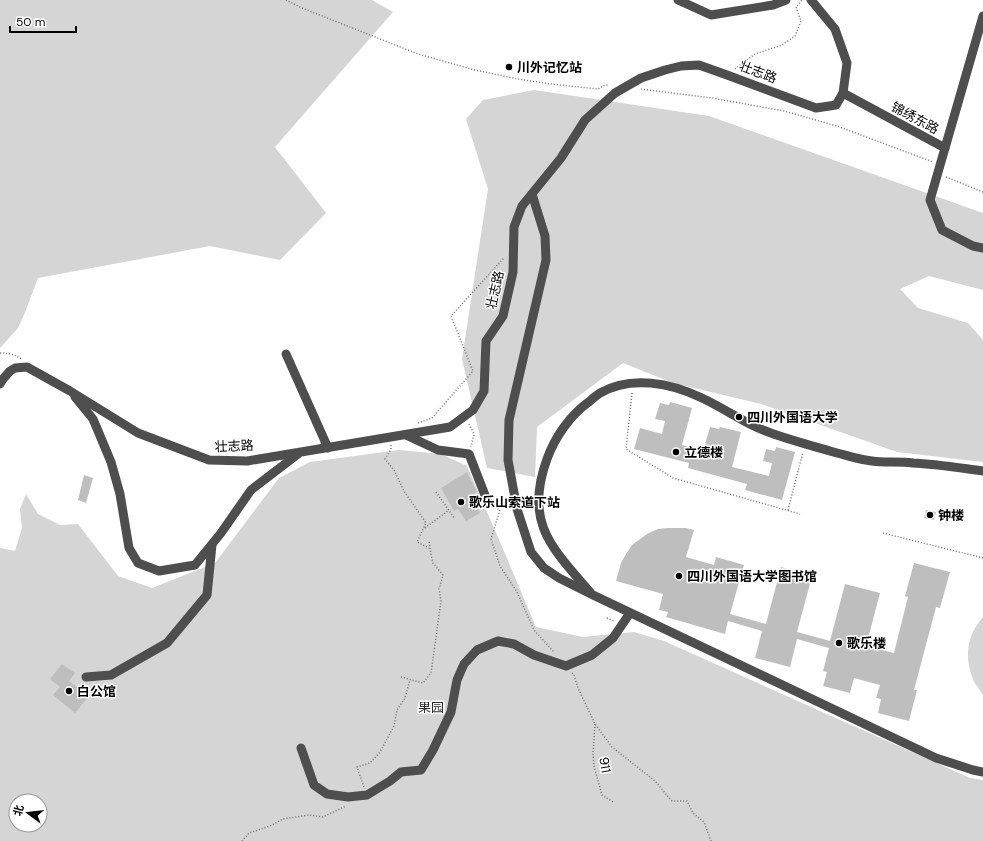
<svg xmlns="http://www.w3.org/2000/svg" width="983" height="841" font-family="'DM Sans','Noto Sans SC',sans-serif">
<rect width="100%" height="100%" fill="#fff"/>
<!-- green -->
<g fill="#d5d5d5" fill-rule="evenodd">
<polygon points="0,0 372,0 393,12 275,147 326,213 280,260 210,246 38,278 26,310 18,328 0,348"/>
<polygon points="534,90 709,116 983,213 983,290 929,276 900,289 918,308 968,323 983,340 983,462 897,452 761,404 673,383 623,363 537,427 535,477 487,468 462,359 488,189 466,119 483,100"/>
<path d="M399,450L441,454L467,466L500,542L536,627L583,637L634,632L664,641L970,778L983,780V841H0V548L15,551L22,528L20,509L26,494L38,514L60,525L78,524L118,576L152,588L215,563L279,478L310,462ZM16,801H40V825H16Z"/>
<path d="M983,617V695C980,690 975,684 973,679C964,656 967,635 983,617Z"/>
</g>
<!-- building -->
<g fill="#bebebe">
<polygon points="670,402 692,408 682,445 703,451 710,427 719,429 720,427 741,432 732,467 769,476 772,463 763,461 766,449 775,451 776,447 795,452 782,500 745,490 747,484 688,468 689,463 634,449 640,428 662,434 665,421 655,419 660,403 669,405"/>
<polygon points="467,472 477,492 470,496 480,513 466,521 458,509 454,511 441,488"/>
<polygon points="84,475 93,478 86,503 78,500"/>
<polygon points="926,510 936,512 934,520 924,518"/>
<polygon points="668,528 686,528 694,530 686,557 714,565 716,557 744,565 730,614 766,624 781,567 812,576 797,632 830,641 845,584 880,593 866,646 894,653 908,597 905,596 914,563 950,572 940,608 936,607 914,690 917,690 909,721 878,713 881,699 876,698 880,685 854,678 850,693 823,686 827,672 823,671 829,648 797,639 790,667 755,658 762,631 728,621 725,634 666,617 668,612 659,610 663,594 616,581 621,563 626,554 632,545 647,534 658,529"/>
<polygon points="62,664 75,673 69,681 89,696 75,713 53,695 60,687 50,679"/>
</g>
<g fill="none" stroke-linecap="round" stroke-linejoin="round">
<!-- path -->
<g stroke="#707070" stroke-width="1.5" stroke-dasharray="1 2" stroke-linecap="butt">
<polyline points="286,0 302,8 418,54 475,70 518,79 551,84 598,89 605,85 609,85"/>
<polyline points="735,69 755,54 782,45 795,36 801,21 796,7 802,0"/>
<polyline points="641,89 712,98 784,111 837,126 933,162"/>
<polyline points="946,177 983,192"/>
<path d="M0,353C8,353 15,354 21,359"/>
<polyline points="632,393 626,449 673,478 800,514"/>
<polyline points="418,423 432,418 473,371 451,316 503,259 505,258"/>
<polyline points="469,424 474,434 471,447"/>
<polyline points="391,445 391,449 385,459 394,470 404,491 426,523 417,542 429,548"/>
<polyline points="436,492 455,519"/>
<polyline points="495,507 500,510 491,539 500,566 517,592 534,630 554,652"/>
<polyline points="788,510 803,452"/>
<polyline points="425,528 449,510"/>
<polyline points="883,533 983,558"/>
<polyline points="607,618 614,621"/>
<polyline points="572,673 574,675 578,688 595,724 612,747 655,781 672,801 687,801 693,813 704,822 711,841"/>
<polyline points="401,677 423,683 431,673 441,601 439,589 443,575 433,563 430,549 429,540"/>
<polyline points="595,724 593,754 594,766 602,795 613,802"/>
<polyline points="364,787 357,767 370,763 380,752 394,726 397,710 405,698 410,680"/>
<polyline points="242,841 249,833 270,826 283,819 309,815 323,817 346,806"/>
</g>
<!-- minor -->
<g stroke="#4e4e4e" stroke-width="9">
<polyline points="678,0 711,15 773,5 786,0"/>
<polyline points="843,93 945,148 930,200 942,230 973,246 983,248"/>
<polyline points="945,148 983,16"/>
<polyline points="532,194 545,236 546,260 509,420 508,460 517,509 531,552 544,568 559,578 593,595 936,758 973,770 983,772"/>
<polyline points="286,354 328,448"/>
<polyline points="0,384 3,379 10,371 15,368 27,367 70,391 138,433 209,460 247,461 450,427 473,410 484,391 486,341 503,316 513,272 514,227 522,206 561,158 585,120 615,93 641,78 665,70 681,66 699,65 727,75 816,108 836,105 843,93 847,63 835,29 811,0"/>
<polyline points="75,397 93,419 111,462 120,494 129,548 138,563 159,571 195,565 221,533 251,490 298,454"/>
<polyline points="406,435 438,450 469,454 488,503"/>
<path d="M590,592C551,547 524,522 547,459C555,437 570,415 590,401C593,398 597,395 600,393C631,375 671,383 702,398C721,407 739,419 758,428C783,439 811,445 837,453C849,456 860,460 872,461C885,463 899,461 913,463C936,464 960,468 983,471"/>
<polyline points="86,677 111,675 167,643 207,595 212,545"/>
<polyline points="301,748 314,785 327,794 348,797 367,795 390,781 401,772 421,770 433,750 451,712 457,680 464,664 477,650 498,641 514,644 534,655 566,666 592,655 613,638 630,613"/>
</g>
</g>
<!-- markers -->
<g fill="#000" stroke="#fff" stroke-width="1.5">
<circle cx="509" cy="67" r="4"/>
<circle cx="739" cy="417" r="4"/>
<circle cx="676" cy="452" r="4"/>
<circle cx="461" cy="502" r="4"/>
<circle cx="930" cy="515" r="4"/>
<circle cx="679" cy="576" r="4"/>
<circle cx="839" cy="643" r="4"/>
<circle cx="69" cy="691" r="4"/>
</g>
<g text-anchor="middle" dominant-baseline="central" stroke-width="3" stroke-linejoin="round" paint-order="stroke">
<!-- poi labels -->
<g font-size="13" font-weight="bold" fill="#000" stroke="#fff" text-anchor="start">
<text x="517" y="67">川外记忆站</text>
<text x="747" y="417">四川外国语大学</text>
<text x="684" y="452">立德楼</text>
<text x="469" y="502">歌乐山索道下站</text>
<text x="938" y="515">钟楼</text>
<text x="687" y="576">四川外国语大学图书馆</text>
<text x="847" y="643">歌乐楼</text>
<text x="77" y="691">白公馆</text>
</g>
<!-- street labels -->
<g font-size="13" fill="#000" stroke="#fff">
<text transform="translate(758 72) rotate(21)">壮志路</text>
<text transform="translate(915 118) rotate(28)">锦绣东路</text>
<text transform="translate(495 290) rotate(-77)">壮志路</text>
<text transform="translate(234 446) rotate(-2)">壮志路</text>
<text transform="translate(605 765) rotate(81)">911</text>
</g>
<!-- park labels -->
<g font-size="13" fill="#2c2c2c" stroke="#fff">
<text x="431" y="707">果园</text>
</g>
</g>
<!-- north arrow -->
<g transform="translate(28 813) rotate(285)"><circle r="19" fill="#ffffff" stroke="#999999"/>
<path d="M0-3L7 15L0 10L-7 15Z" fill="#000000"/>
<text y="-6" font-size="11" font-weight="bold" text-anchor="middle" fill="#000000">北</text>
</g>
<!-- scale -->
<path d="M10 26v6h66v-6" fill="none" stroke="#000000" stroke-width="2"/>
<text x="16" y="26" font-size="12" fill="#000000" stroke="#ffffff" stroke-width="3" paint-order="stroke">50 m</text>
</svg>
